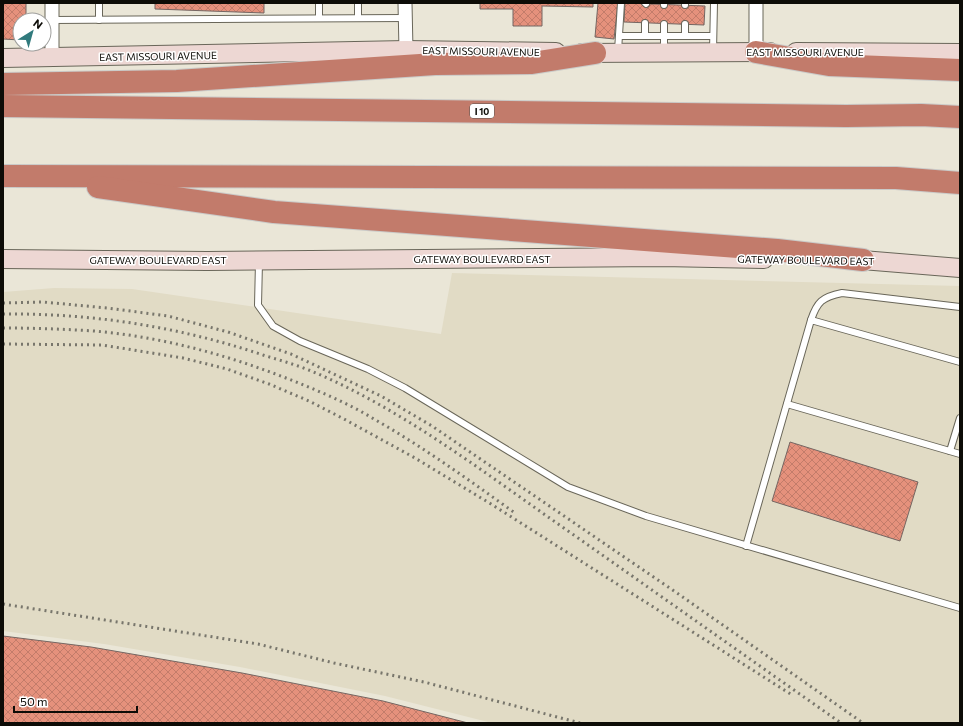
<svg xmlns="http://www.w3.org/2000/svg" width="963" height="726" font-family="Commissioner,sans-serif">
<defs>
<pattern id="building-cross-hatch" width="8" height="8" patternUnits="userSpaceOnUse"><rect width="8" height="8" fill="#e5917c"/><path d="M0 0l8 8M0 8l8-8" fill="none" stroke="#c37c6a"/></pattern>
</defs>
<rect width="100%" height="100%" fill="#eae6d7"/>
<!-- built -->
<polygon fill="#e1dbc5" points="452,273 960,286 960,723 492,723 385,696 240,667 104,644 3,631 3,292 54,288 132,289 441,334"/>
<!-- building -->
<g fill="url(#building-cross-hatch)" stroke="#756662">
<polygon points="3,3 26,3 26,20 20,20 20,40 3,39"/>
<polygon points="155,3 264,3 264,13 155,9"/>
<polygon points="480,3 593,3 593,7 542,6 542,26 513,26 513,9 480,9"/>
<polygon points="598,3 618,3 614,39 595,37"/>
<polygon points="625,3 705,6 704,25 624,22"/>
<polygon points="790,442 918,482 900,541 772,501"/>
<polygon points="3,636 91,647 242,673 383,701 468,723 3,723"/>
</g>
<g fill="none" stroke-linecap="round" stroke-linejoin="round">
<defs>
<g id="service">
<polyline points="99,3 99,20"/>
<polyline points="319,3 319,18"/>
<polyline points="358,3 358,18"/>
<polyline points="645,3 646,4"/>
<polyline points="664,5 664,3"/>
<polyline points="685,5 685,3"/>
<polyline points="52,20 406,18"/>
<polyline points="645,23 645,35"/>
<polyline points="664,24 664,52"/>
<polyline points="685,24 685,36"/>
<polyline points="619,36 713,36"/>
<polyline points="618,51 621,3"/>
<polyline points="713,51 714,3"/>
<polyline points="259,262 258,305 273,326 300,341 368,369 405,388 568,487 646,516 960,608"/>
<path d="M811,320C817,302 822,297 842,293L960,307"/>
<polyline points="787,404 960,454"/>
<polyline points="950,451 960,418"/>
<polyline points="746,546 811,320 960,362"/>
</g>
<g id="minor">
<polyline points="405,3 406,50"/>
<polyline points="756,52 756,3"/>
<polyline points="52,58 52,3"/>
</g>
<g id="secondary">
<polyline points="796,52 960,53"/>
<polyline points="582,53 770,52"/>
<polyline points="3,58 406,50 556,52"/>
<polyline points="3,259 207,261 662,257 764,259"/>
<polyline points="850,259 960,268"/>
</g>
<g id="motorway">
<polyline points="756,52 829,65 960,70"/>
<polyline points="3,84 177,81 435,64 532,63 595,53"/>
<polyline points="3,106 846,116 921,115 960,117"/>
<polyline points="3,176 896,178 960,183"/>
<polyline points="98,187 274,212 777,250 863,260"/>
</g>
</defs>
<!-- service casing -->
<use href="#service" stroke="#696659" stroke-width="8"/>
<!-- minor casing -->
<use href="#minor" stroke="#696659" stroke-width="15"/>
<!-- secondary casing -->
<use href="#secondary" stroke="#696659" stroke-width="20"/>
<!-- motorway casing -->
<use href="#motorway" stroke="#cacac8" stroke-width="24"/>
<!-- service -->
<use href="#service" stroke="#fff" stroke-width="6"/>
<!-- minor -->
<use href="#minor" stroke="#fff" stroke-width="13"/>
<!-- secondary -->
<use href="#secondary" stroke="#edd7d3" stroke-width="18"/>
<!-- motorway -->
<use href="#motorway" stroke="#c27b6b" stroke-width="22"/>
<!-- rail -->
<g stroke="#78766c" stroke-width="3" stroke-dasharray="2 4" stroke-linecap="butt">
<polyline points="3,303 43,302 107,308 168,316 228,332 291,354 381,396 432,426 677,593 863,723"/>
<path d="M3,314C93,313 181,327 266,356C283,361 300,366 316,373C400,409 477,467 551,519C648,587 744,655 841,723"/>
<path d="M3,328C33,328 63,329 94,331C165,337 235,357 301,384C326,394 351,405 374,419C423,447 469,480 515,513"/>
<polyline points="3,344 102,345 183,358 227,369 269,384 309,401 344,419 415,458 491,504 792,695"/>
<polyline points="3,604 258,644 334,663 424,682 580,723"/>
</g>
</g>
<g text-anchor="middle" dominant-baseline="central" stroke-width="3" stroke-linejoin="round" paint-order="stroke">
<!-- shield labels -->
<rect fill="#fff" stroke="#565551" stroke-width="1" x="470" y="104" width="24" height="14" rx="3"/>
<g font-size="9" font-weight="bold" fill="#0d0c07">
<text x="482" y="111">I 10</text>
</g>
<!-- street labels -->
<g font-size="10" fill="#0d0c07" stroke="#fff">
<text transform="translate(481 51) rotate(1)">EAST MISSOURI AVENUE</text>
<text x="805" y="52">EAST MISSOURI AVENUE</text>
<text transform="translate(158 56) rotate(-1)">EAST MISSOURI AVENUE</text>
<text x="482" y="259">GATEWAY BOULEVARD EAST</text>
<text x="158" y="260">GATEWAY BOULEVARD EAST</text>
<text transform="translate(806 260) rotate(1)">GATEWAY BOULEVARD EAST</text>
</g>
</g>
<!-- border -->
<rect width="963" height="726" fill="none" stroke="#0d0c07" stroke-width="8"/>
<!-- north arrow -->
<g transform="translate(32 32) rotate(37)"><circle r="19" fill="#ffffff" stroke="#9e9e9c"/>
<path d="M0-3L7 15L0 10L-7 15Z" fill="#317a7d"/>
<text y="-6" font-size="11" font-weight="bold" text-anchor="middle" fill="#0d0c07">N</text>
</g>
<!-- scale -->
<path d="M14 706v6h123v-6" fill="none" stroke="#0d0c07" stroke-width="2"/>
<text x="20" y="706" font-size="12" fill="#0d0c07" stroke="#ffffff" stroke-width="3" paint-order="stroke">50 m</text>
</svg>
